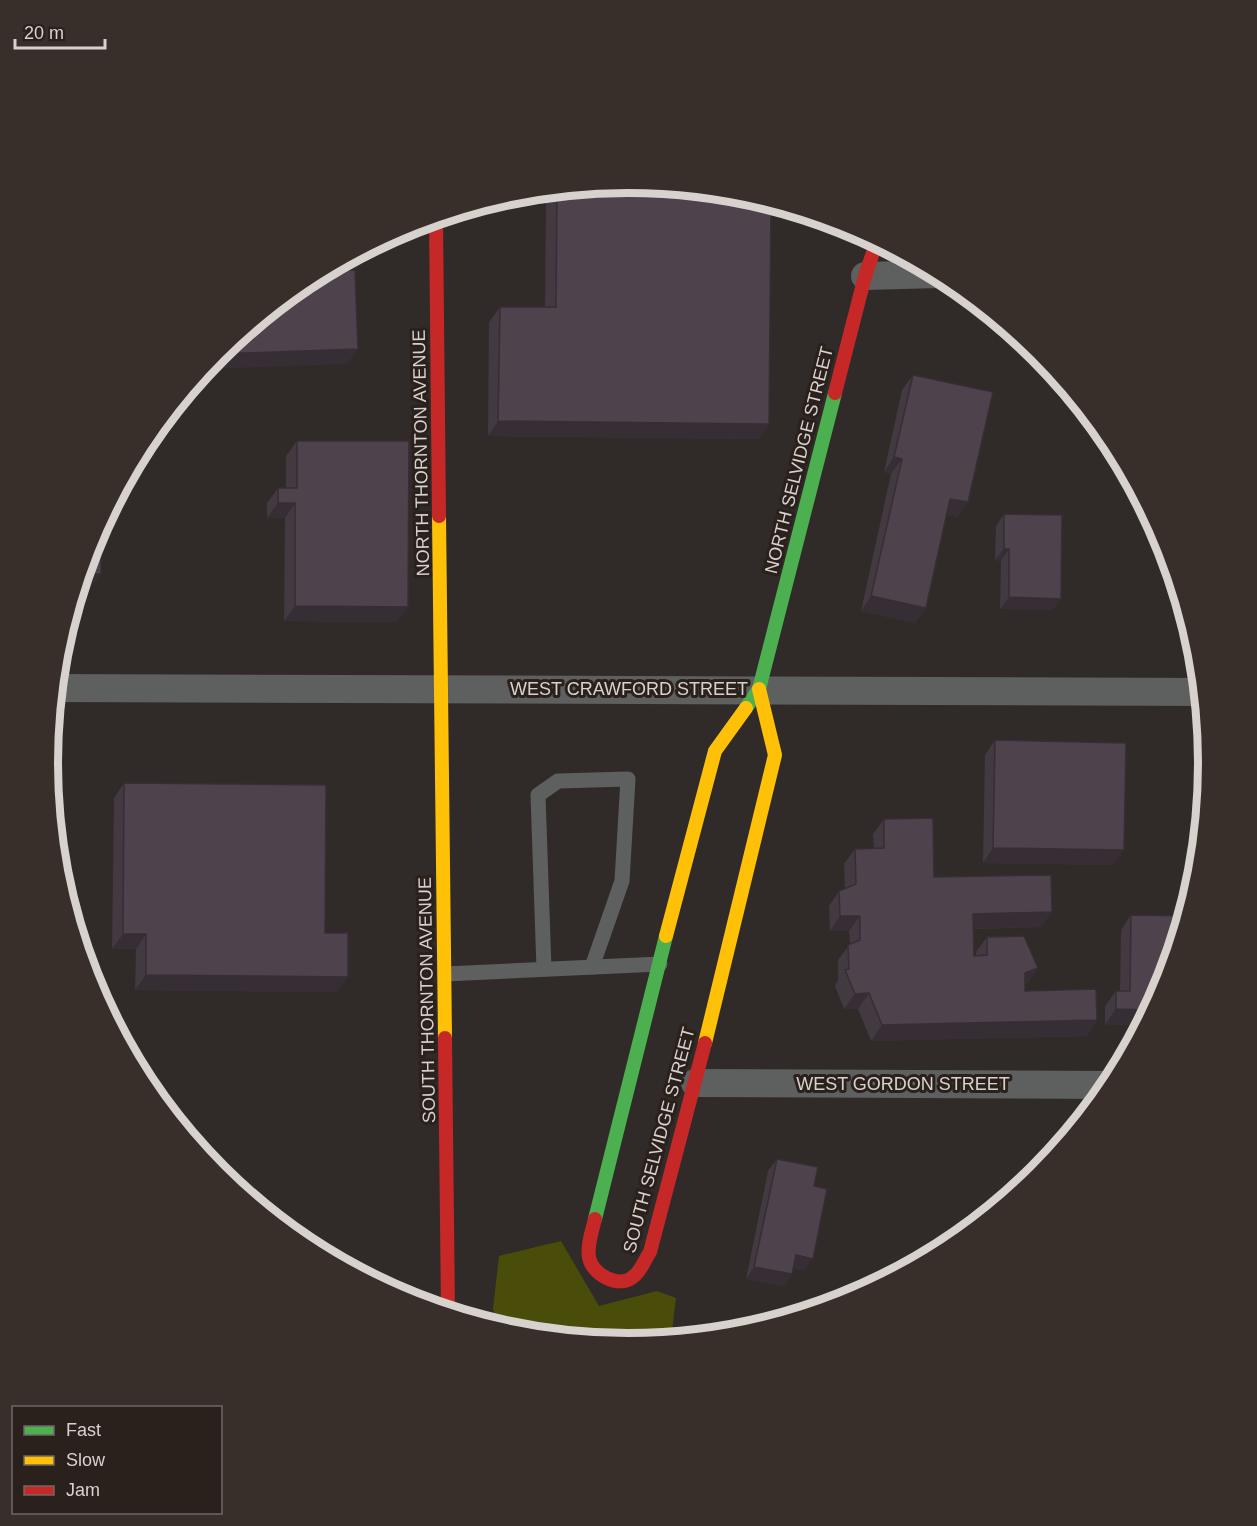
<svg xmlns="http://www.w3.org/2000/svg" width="1257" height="1526" font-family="Arial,sans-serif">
<rect width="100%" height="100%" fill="#302b28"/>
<!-- green -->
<polygon fill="#4a4d09" points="561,1241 599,1306 657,1291 676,1298 671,1339 628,1343 515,1332 500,1328 493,1309 499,1256"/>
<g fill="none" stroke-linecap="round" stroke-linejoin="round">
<!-- lane -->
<g stroke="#5e5f5f" stroke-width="15">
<polyline points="544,969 538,795 558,781 628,779 622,881 592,967"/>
<polyline points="445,974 660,964"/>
</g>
<!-- street -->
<g stroke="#5e5f5f" stroke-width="28">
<polyline points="865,276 940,274"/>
<polyline points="55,688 1202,692"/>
<polyline points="695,1083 1112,1085"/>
</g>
<!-- fast -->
<g stroke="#4caf50" stroke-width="14">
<polyline points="746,708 759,689 835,393"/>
<polyline points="595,1219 666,936"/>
</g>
<!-- slow -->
<g stroke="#ffc107" stroke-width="14">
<polyline points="439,516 445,1038"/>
<polyline points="666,936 715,751 746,708"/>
<polyline points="705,1043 775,755 759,689"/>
</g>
<!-- jam -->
<g stroke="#c62828" stroke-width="14">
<polyline points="436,218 439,516"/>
<polyline points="835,393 865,276 877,241"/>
<polyline points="445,1038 448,1312"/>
<path d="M595,1219C592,1231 587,1245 589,1257C591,1274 620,1290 634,1276C641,1271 645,1259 650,1252L705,1043"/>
</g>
</g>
<!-- wall -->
<g fill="#433941">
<polygon points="629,183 769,424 759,439 488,436 489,322 500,307 545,307 546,191"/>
<polygon points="913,375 958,517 947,515 926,608 915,623 861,611 891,474 884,472 902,390"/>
<polygon points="297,441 397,622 284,621 285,518 267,518 267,503 278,488 286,488 286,456"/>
<polygon points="1004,514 1061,599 1052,610 1000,609 1001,561 995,560 996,526"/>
<polygon points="995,740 1113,865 983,863 985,755"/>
<polygon points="124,783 325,933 337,992 135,990 136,949 112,949 114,798"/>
<polygon points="884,819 934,877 1041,927 973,929 974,956 976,956 976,952 987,937 1028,983 1025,984 1025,991 1097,1020 1087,1036 871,1041 858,1009 844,1009 835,986 838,980 838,960 850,944 849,931 830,931 829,906 839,891 845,889 844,864 855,849 874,849 873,834"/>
<polygon points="1131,915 1186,916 1105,1025 1105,1006 1116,991 1120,991 1121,930"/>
<polygon points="777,1159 814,1186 804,1271 793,1268 792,1274 784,1286 746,1279 768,1171"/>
</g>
<!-- shaded-wall -->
<g fill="#372e35">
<polygon points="358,349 347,364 204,369 217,354"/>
<polygon points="498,421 769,424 759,439 488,436"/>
<polygon points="894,457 902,459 891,474 884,472"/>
<polygon points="950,499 968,502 958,517 940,514"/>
<polygon points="278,503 295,503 285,518 267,518"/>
<polygon points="1004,549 1009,549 1001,561 995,560"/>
<polygon points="82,574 101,574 90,589 78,589"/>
<polygon points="871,596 926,608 915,623 861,611"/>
<polygon points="1009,597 1061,599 1052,610 1000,609"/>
<polygon points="295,606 408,607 397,622 284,621"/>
<polygon points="993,848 1124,850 1113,865 983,863"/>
<polygon points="1052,912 1041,927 962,929 973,914"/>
<polygon points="840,916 860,916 849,931 830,931"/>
<polygon points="123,934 146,934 136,949 112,949"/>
<polygon points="1038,968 1028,983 1014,988 1025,973"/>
<polygon points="146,975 348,977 337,992 135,990"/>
<polygon points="869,993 858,1009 844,1009 855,994"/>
<polygon points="1116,1009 1152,1010 1143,1025 1105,1025"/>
<polygon points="1097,1020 1087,1036 871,1041 882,1025"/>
<polygon points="796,1255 813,1259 804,1271 788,1267"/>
<polygon points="754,1267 792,1274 784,1286 746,1279"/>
</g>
<!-- building -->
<g fill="#4e424c" stroke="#372e35" stroke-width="1.5">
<polygon points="629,183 742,194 771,203 769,424 498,421 500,307 556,307 557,190"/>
<polygon points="355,270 358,349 217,354 306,280 323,271"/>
<polygon points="913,375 993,392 968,502 950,499 926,608 871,596 902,459 894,457"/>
<polygon points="297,441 409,441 408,607 295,606 295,503 278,503 278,488 297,488"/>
<polygon points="1004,514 1062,515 1061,599 1009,597 1009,549 1004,549"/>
<polygon points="101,524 101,574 82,574 92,541"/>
<polygon points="995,740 1126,743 1124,850 993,848"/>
<polygon points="124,783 326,785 325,933 348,933 348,977 146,975 146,934 123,934"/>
<polygon points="933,818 934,877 1051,875 1052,912 973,914 974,956 987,955 987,937 1024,936 1038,968 1025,973 1025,991 1096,989 1097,1020 882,1025 869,993 855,994 845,970 849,969 848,945 860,940 860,916 840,916 839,891 856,884 855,849 884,848 884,819"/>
<polygon points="1131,915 1186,916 1165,985 1152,1010 1116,1009 1116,991 1130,991"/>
<polygon points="777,1159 818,1167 814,1186 827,1189 813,1259 796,1255 792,1274 754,1267"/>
</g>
<g text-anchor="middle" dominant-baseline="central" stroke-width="6" stroke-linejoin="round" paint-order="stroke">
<!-- street labels -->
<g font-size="18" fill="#d8d2cf" stroke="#2a201c">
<text transform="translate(421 453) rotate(-91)">NORTH THORNTON AVENUE</text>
<text transform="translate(799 460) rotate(-76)">NORTH SELVIDGE STREET</text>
<text x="629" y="689">WEST CRAWFORD STREET</text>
<text transform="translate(427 1000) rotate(-91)">SOUTH THORNTON AVENUE</text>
<text x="903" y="1084">WEST GORDON STREET</text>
<text transform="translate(659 1140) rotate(-75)">SOUTH SELVIDGE STREET</text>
</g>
</g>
<!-- crop -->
<path d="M0 0H1257V1526H0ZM58 763a570 570 0 1 1 1140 0a570 570 0 1 1-1140 0Z" fill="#382e2a" fill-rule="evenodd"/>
<path fill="none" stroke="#d8d2cf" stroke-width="8" d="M58 763a570 570 0 1 1 1140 0a570 570 0 1 1-1140 0Z"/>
<!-- legend -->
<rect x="12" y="1406" width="210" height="108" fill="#2a201c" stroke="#706764" stroke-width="1.5"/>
<rect x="24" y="1426" width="30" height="9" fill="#4caf50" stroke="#706764" stroke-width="1.5"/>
<text x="66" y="1436" font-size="18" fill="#d8d2cf">Fast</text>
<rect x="24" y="1456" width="30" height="9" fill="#ffc107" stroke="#706764" stroke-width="1.5"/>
<text x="66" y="1466" font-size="18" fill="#d8d2cf">Slow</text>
<rect x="24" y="1486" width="30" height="9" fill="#c62828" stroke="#706764" stroke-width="1.5"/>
<text x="66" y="1496" font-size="18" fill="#d8d2cf">Jam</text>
<!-- scale -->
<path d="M15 39v9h90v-9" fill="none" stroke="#d8d2cf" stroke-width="3"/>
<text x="24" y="39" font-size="18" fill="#d8d2cf" stroke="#2a201c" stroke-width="4.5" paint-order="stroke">20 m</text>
</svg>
